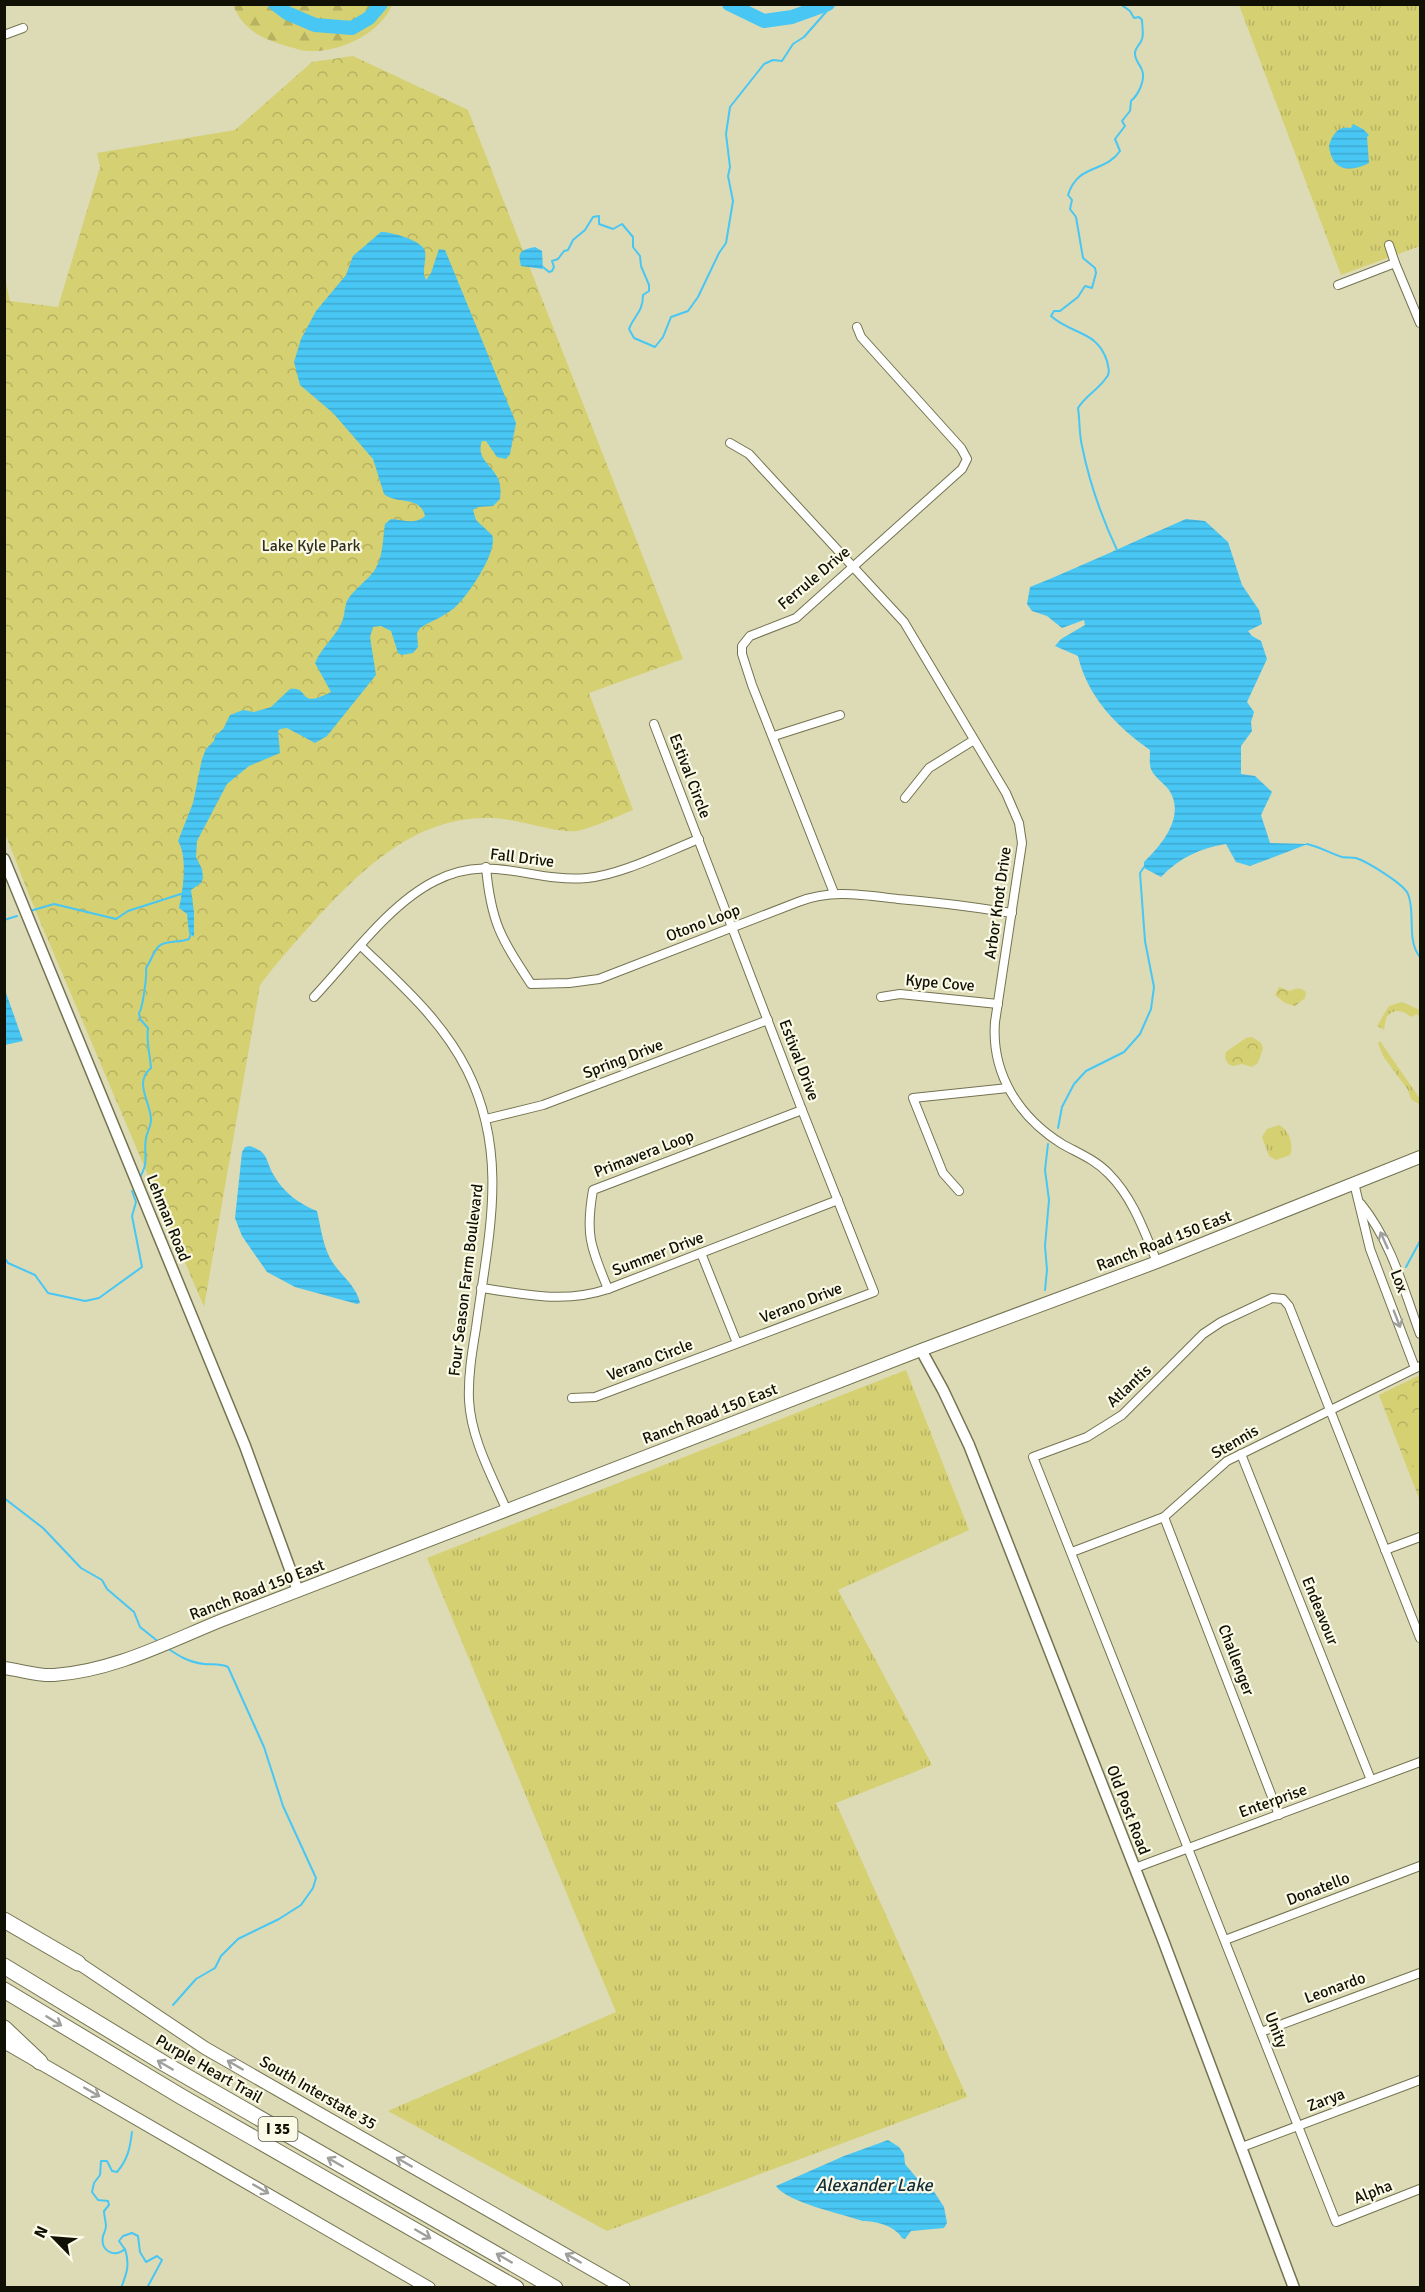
<svg xmlns="http://www.w3.org/2000/svg" width="1425" height="2292" font-family="Signika,sans-serif">
<defs>
<pattern id="grass-tufts" width="24" height="20" patternUnits="userSpaceOnUse" patternTransform="scale(1.5)"><rect width="24" height="20" fill="#d5d072"/><path d="M3 7l-1-3M5 7V3M7 7l1-3M15 17l-1-3M17 17v-4M19 17l1-3" fill="none" stroke="#b6b261"/></pattern>
<pattern id="forest-firs" width="22" height="20" patternUnits="userSpaceOnUse" patternTransform="scale(1.5)"><rect width="22" height="20" fill="#d5d072"/><path d="M5 1l3.5 6h-7zM16 11l3.5 6h-7z" fill="#b6b261"/></pattern>
<pattern id="park-crowns" width="20" height="18" patternUnits="userSpaceOnUse" patternTransform="scale(1.5)"><rect width="20" height="18" fill="#d5d072"/><path d="M2 6a3 3 0 1 1 6 0M12 15a3 3 0 1 1 6 0" fill="none" stroke="#b6b261"/></pattern>
<pattern id="water-rules" width="6" height="5" patternUnits="userSpaceOnUse" patternTransform="scale(1.5)"><rect width="6" height="5" fill="#48c6f4"/><path d="M0 2.5h6" fill="none" stroke="#3ea9d0"/></pattern>
</defs>
<rect width="100%" height="100%" fill="#dcdbb5"/>
<!-- grass -->
<g fill="url(#grass-tufts)">
<polygon points="1239,5 1420,5 1420,246 1341,275"/>
<path d="M1402,1002L1420,1010V1019L1417,1014L1411,1017C1403,1010 1393,1008 1386,1018L1384,1030L1377,1026L1389,1006Z"/>
<polygon points="1380,1041 1420,1099 1420,1105 1411,1099 1408,1090 1383,1056 1378,1043"/>
<path d="M1279,1125C1289,1130 1294,1145 1290,1155L1276,1160L1269,1156L1262,1137L1267,1129Z"/>
<polygon points="906,1370 969,1530 838,1590 932,1765 836,1803 967,2097 607,2231 388,2111 616,2012 427,1558"/>
</g>
<!-- forest -->
<path fill="url(#forest-firs)" d="M233,5H392C380,34 339,53 308,51C302,51 295,48 290,47C264,39 244,32 233,5Z"/>
<!-- park -->
<g fill="url(#park-crowns)">
<path d="M353,56L468,110L683,659L589,693L633,810C615,817 595,827 577,831C559,834 515,818 491,818C416,816 363,868 316,919C296,941 277,962 260,985L204,1307L31,900L5,833L4,274L10,301L58,307L100,167L97,153L235,130L312,62Z"/>
<path d="M1279,987L1290,991C1296,988 1300,987 1306,992L1305,998L1295,1006L1285,1003L1275,995Z"/>
<polygon points="1252,1037 1261,1043 1263,1048 1258,1063 1252,1067 1242,1064 1233,1066 1228,1064 1225,1058 1226,1052 1246,1038"/>
<polygon points="1420,1375 1420,1501 1379,1395"/>
</g>
<!-- pitch -->
<polygon fill="#d5d072" points="1418,1430 1420,1437 1420,1464 1414,1467 1402,1437"/>
<!-- water -->
<g fill="url(#water-rules)">
<path d="M1353,124L1363,129L1369,135L1367,137L1369,163C1349,173 1332,171 1329,146C1332,135 1338,125 1351,128Z"/>
<path d="M381,232C391,232 422,240 425,251C427,261 421,271 426,280L431,273L439,249L445,250L516,423L510,454L506,459L497,457L486,441H482C476,457 489,463 496,475C501,482 501,491 500,499L493,506L478,507L473,510L476,520L492,535C499,551 466,599 453,609C443,617 431,621 420,628L417,633L418,647L413,653L402,655L398,653L391,631L381,626L373,627L370,637L376,675L327,736L315,743L287,728L280,729L278,731L280,753L249,766L227,784L197,841L196,857L202,869L203,878L201,883L191,890L194,912V937L189,933L187,914L179,908C183,890 188,857 178,841L193,803L202,759L206,749L214,741L215,736L223,729L230,715L243,710L254,712L271,707L290,689C311,686 296,710 331,692L315,663C321,648 335,637 341,624C345,617 344,608 347,601C350,594 363,583 369,577C384,562 382,543 385,524L391,519C404,520 415,525 425,516C420,495 397,505 384,494L373,459L333,413L300,385L294,362L301,339L316,311L346,275L353,256Z"/>
<path d="M535,247L542,251L543,269L521,266C517,251 521,250 535,247Z"/>
<path d="M1186,519L1205,521L1228,542L1242,585L1259,610L1262,624L1248,631L1252,636L1261,641L1267,659L1247,702L1254,712L1251,722L1252,731L1241,746V774L1255,776L1272,792L1261,815L1270,843L1308,844L1250,866L1236,862L1226,844C1200,848 1179,858 1161,877L1144,868V862C1162,845 1186,816 1169,790C1164,783 1154,777 1151,769C1149,764 1150,756 1150,750C1117,727 1087,696 1078,656L1055,646L1061,639L1085,625L1084,620L1062,628L1047,616L1032,611L1027,604L1030,587C1083,566 1134,541 1186,519Z"/>
<polygon points="5,990 23,1041 5,1045 4,1045"/>
<path d="M250,1146C269,1153 265,1159 273,1174C283,1192 299,1204 317,1211C321,1228 323,1248 333,1263C341,1275 357,1287 360,1303L357,1304L295,1287L267,1272L242,1236L235,1218L242,1152L245,1147Z"/>
<path d="M888,2140L899,2147L904,2154L905,2164L920,2182L929,2184L944,2207L947,2223L944,2228L911,2231L905,2239L902,2238C895,2226 876,2221 863,2221C842,2214 786,2202 776,2186L844,2156Z"/>
</g>
<g fill="none" stroke-linecap="round" stroke-linejoin="round">
<!-- stream -->
<g stroke="#48c6f4" stroke-width="2">
<path d="M543,267L549,272L552,271L554,267L552,261L558,259L564,251L568,250L573,240L585,230L593,217L599,216V224L613,229L622,224L633,237V247L640,256L641,266L649,285V291L643,295C643,313 634,315 629,329L634,338L655,347L663,337L671,317L688,311L698,297L719,253L726,243L733,201L728,176L730,167L726,134L730,107L764,64L773,60L782,61L793,44L804,37L833,4"/>
<path d="M1117,550C1102,518 1089,481 1082,446C1079,434 1080,421 1078,408C1085,396 1098,390 1106,378C1111,373 1108,367 1107,361C1097,330 1072,335 1051,316L1054,311H1060L1078,297L1085,286L1092,288L1096,273L1095,268L1083,258L1076,217L1070,209L1072,200L1068,195C1078,163 1104,174 1120,151L1115,139L1125,126L1122,121L1130,111L1131,101C1138,95 1146,80 1142,70C1140,64 1134,60 1135,52C1136,46 1141,44 1142,39C1144,35 1142,25 1142,20L1139,17L1134,18L1130,11L1123,6L1125,4"/>
<path d="M1307,844C1320,847 1330,853 1342,857C1346,858 1351,857 1356,858C1366,861 1404,884 1408,894C1416,913 1406,940 1420,957"/>
<polyline points="30,911 54,904 116,919 128,911 184,893"/>
<polyline points="4,920 17,916"/>
<polyline points="1058,1128 1062,1107 1074,1084 1086,1071 1124,1052 1140,1034 1151,1009 1154,987 1145,941 1140,873 1144,867"/>
<path d="M139,1179C150,1161 143,1156 146,1138C147,1132 151,1126 151,1120C151,1102 133,1083 151,1068C150,1054 146,1042 148,1028L140,1019L139,1013C143,1008 147,975 146,968C151,961 153,952 159,946C166,940 180,943 189,939L191,933"/>
<polyline points="4,1257 8,1263 35,1275 48,1293 85,1301 99,1298 142,1267 132,1216 136,1202 132,1191"/>
<polyline points="1406,1267 1420,1241"/>
<polyline points="1045,1290 1047,1270 1045,1246 1049,1200 1045,1170 1048,1144"/>
<polyline points="4,1498 43,1528 81,1568 102,1580 107,1589 134,1612 140,1627 160,1643"/>
<path d="M167,1648C179,1656 188,1662 204,1664C213,1665 219,1663 228,1667L264,1747L283,1806L316,1878L313,1888L301,1905L279,1919L238,1939L221,1956L215,1968L196,1979L173,2005"/>
<polyline points="124,2248 119,2241 123,2236 132,2233 138,2236 140,2252 146,2262 157,2256 162,2260 147,2288"/>
<path d="M121,2288C127,2273 130,2264 125,2249C114,2258 100,2251 103,2236C104,2233 106,2230 106,2226C106,2222 104,2216 104,2211L109,2205L108,2201L98,2200L92,2192L94,2183L100,2175L101,2161H107L112,2171L117,2172C128,2159 130,2148 132,2132"/>
</g>
<!-- river -->
<g stroke="#48c6f4" stroke-width="14">
<polyline points="275,4 287,13 315,25 352,28 369,18 381,4"/>
<polyline points="729,4 764,21 792,17 828,4"/>
</g>
<defs>
<g id="minor">
<polyline points="4,35 23,28"/>
<polyline points="1389,245 1395,263"/>
<polyline points="1338,285 1395,263 1420,323"/>
<path d="M730,443L749,454L904,622L1006,793L1019,823L1022,843L995,1022C991,1074 1019,1117 1062,1144C1078,1153 1096,1160 1109,1174C1133,1198 1144,1231 1157,1262"/>
<polyline points="774,736 840,715"/>
<polyline points="905,798 929,768 974,740"/>
<path d="M486,867C491,923 501,938 531,984L569,983L599,979L798,902C831,889 863,895 898,899C936,902 974,907 1012,913"/>
<polyline points="834,893 752,685 742,654 742,646 750,636 796,618 962,469 967,459 961,448 861,337 857,327"/>
<path d="M361,946C400,984 442,1020 467,1070C510,1156 488,1237 476,1328C472,1352 468,1376 469,1400C471,1439 492,1476 507,1511"/>
<path d="M314,997C349,960 389,904 435,881C491,852 531,883 587,878C621,875 666,852 699,839"/>
<polyline points="881,997 900,994 998,1004"/>
<polyline points="486,1119 543,1105 768,1020"/>
<polyline points="1354,1183 1370,1249 1415,1368"/>
<polyline points="959,1191 943,1173 913,1098 1008,1088"/>
<path d="M1361,1204C1391,1241 1404,1290 1420,1334"/>
<polyline points="701,1253 737,1343"/>
<path d="M481,1288C526,1294 563,1304 608,1289L838,1200"/>
<path d="M608,1289C591,1247 585,1236 593,1190L802,1110"/>
<polyline points="572,1398 595,1397 874,1292 802,1110 654,724"/>
<polyline points="1241,1454 1371,1780"/>
<polyline points="1164,1517 1279,1815"/>
<polyline points="1385,1550 1420,1537"/>
<polyline points="1072,1552 1164,1517 1227,1461 1420,1366"/>
<polyline points="1420,1638 1289,1306 1283,1299 1272,1298 1221,1322 1203,1334 1122,1415 1087,1437 1033,1457 1336,2222 1420,2189"/>
<polyline points="1135,1868 1420,1762"/>
<polyline points="1225,1940 1420,1866"/>
<polyline points="1261,2032 1420,1973"/>
<polyline points="1242,2147 1420,2080"/>
</g>
<g id="tertiary">
<polyline points="4,859 245,1446 298,1591"/>
<polyline points="921,1350 943,1390 969,1445 1163,1940 1294,2288"/>
</g>
<g id="secondary">
<path d="M4,1668C21,1670 37,1676 54,1675C113,1671 166,1643 220,1621L921,1350L1157,1262L1420,1157"/>
<polyline points="71,1958 205,2048 624,2288"/>
<polyline points="4,2042 429,2288"/>
</g>
<g id="motorway">
<polyline points="4,1920 78,1963"/>
<polyline points="4,1966 165,2064 555,2288"/>
<polyline points="4,1990 182,2097 516,2288"/>
<polyline points="4,2028 40,2062"/>
</g>
</defs>
<!-- minor casing -->
<use href="#minor" stroke="#747351" stroke-width="10"/>
<!-- tertiary casing -->
<use href="#tertiary" stroke="#747351" stroke-width="13"/>
<!-- secondary casing -->
<use href="#secondary" stroke="#747351" stroke-width="14"/>
<!-- motorway casing -->
<use href="#motorway" stroke="#747351" stroke-width="17"/>
<!-- minor -->
<use href="#minor" stroke="#fff" stroke-width="8"/>
<!-- tertiary -->
<use href="#tertiary" stroke="#fff" stroke-width="10"/>
<!-- secondary -->
<use href="#secondary" stroke="#fff" stroke-width="12"/>
<!-- motorway -->
<use href="#motorway" stroke="#fff" stroke-width="15"/>
</g>
<!-- one-way arrows -->
<defs><path id="oneway-shaft" d="M-6 0H5M1.5-3L5.5 0L1.5 3" fill="none" stroke-width="1.6" stroke-linecap="round" stroke-linejoin="round" transform="scale(1.5)"/></defs>
<g stroke="#9f9f9b">
<use href="#oneway-shaft" transform="translate(1384 1240) rotate(-114)"/>
<use href="#oneway-shaft" transform="translate(1397 1319) rotate(69)"/>
<use href="#oneway-shaft" transform="translate(54 2021) rotate(32)"/>
<use href="#oneway-shaft" transform="translate(165 2065) rotate(-150)"/>
<use href="#oneway-shaft" transform="translate(235 2065) rotate(-150)"/>
<use href="#oneway-shaft" transform="translate(92 2092) rotate(30)"/>
<use href="#oneway-shaft" transform="translate(335 2162) rotate(-150)"/>
<use href="#oneway-shaft" transform="translate(404 2162) rotate(-150)"/>
<use href="#oneway-shaft" transform="translate(261 2189) rotate(30)"/>
<use href="#oneway-shaft" transform="translate(423 2234) rotate(30)"/>
<use href="#oneway-shaft" transform="translate(504 2258) rotate(-150)"/>
<use href="#oneway-shaft" transform="translate(573 2258) rotate(-150)"/>
</g>
<g text-anchor="middle" dominant-baseline="central" stroke-width="4.5" stroke-linejoin="round" paint-order="stroke">
<!-- shield labels -->
<rect fill="#fbfae7" stroke="#565648" stroke-width="1.5" x="258.5" y="2117" width="39" height="24" rx="4.5"/>
<g font-size="15" font-weight="bold" fill="#101004">
<text x="278" y="2129">I 35</text>
</g>
<!-- park labels -->
<g font-size="16" fill="#32301a" stroke="#fbfae7">
<text x="311" y="546">Lake Kyle Park</text>
</g>
<!-- street labels -->
<g font-size="16" fill="#101004" stroke="#fbfae7">
<text transform="translate(814 578) rotate(-40)">Ferrule Drive</text>
<text transform="translate(690 776) rotate(69)">Estival Circle</text>
<text transform="translate(522 858) rotate(7)">Fall Drive</text>
<text transform="translate(998 903) rotate(-82)">Arbor Knot Drive</text>
<text transform="translate(703 923) rotate(-21)">Otono Loop</text>
<text transform="translate(940 983) rotate(5)">Kype Cove</text>
<text transform="translate(623 1059) rotate(-21)">Spring Drive</text>
<text transform="translate(799 1060) rotate(69)">Estival Drive</text>
<text transform="translate(644 1154) rotate(-21)">Primavera Loop</text>
<text transform="translate(168 1218) rotate(68)">Lehman Road</text>
<text transform="translate(1164 1241) rotate(-21)">Ranch Road 150 East</text>
<text transform="translate(658 1254) rotate(-21)">Summer Drive</text>
<text transform="translate(466 1280) rotate(-83)">Four Season Farm Boulevard</text>
<text transform="translate(1399 1281) rotate(69)">Lox</text>
<text transform="translate(801 1303) rotate(-21)">Verano Drive</text>
<text transform="translate(650 1360) rotate(-21)">Verano Circle</text>
<text transform="translate(1129 1386) rotate(-43)">Atlantis</text>
<text transform="translate(710 1414) rotate(-21)">Ranch Road 150 East</text>
<text transform="translate(1235 1442) rotate(-30)">Stennis</text>
<text transform="translate(257 1590) rotate(-21)">Ranch Road 150 East</text>
<text transform="translate(1320 1611) rotate(68)">Endeavour</text>
<text transform="translate(1236 1660) rotate(69)">Challenger</text>
<text transform="translate(1273 1801) rotate(-20)">Enterprise</text>
<text transform="translate(1128 1810) rotate(69)">Old Post Road</text>
<text transform="translate(1318 1889) rotate(-21)">Donatello</text>
<text transform="translate(1335 1988) rotate(-20)">Leonardo</text>
<text transform="translate(1276 2030) rotate(69)">Unity</text>
<text transform="translate(209 2069) rotate(30)">Purple Heart Trail</text>
<text transform="translate(318 2093) rotate(30)">South Interstate 35</text>
<text transform="translate(1326 2100) rotate(-21)">Zarya</text>
<text transform="translate(1373 2192) rotate(-21)">Alpha</text>
</g>
<!-- water labels -->
<g font-size="18" font-style="italic" fill="#142f39" stroke="#fbfae7">
<text x="874" y="2185">Alexander Lake</text>
</g>
</g>
<!-- border -->
<rect width="1425" height="2292" fill="none" stroke="#101004" stroke-width="12"/>
<!-- north arrow -->
<g transform="translate(54 2238) rotate(295)" stroke="#fbfae7" stroke-width="4.5" paint-order="stroke">
<path d="M0-4.5L10 22L0 15L-10 22Z" fill="#101004"/>
<text y="-9" font-size="16" font-weight="bold" text-anchor="middle" fill="#101004">N</text>
</g>
</svg>
